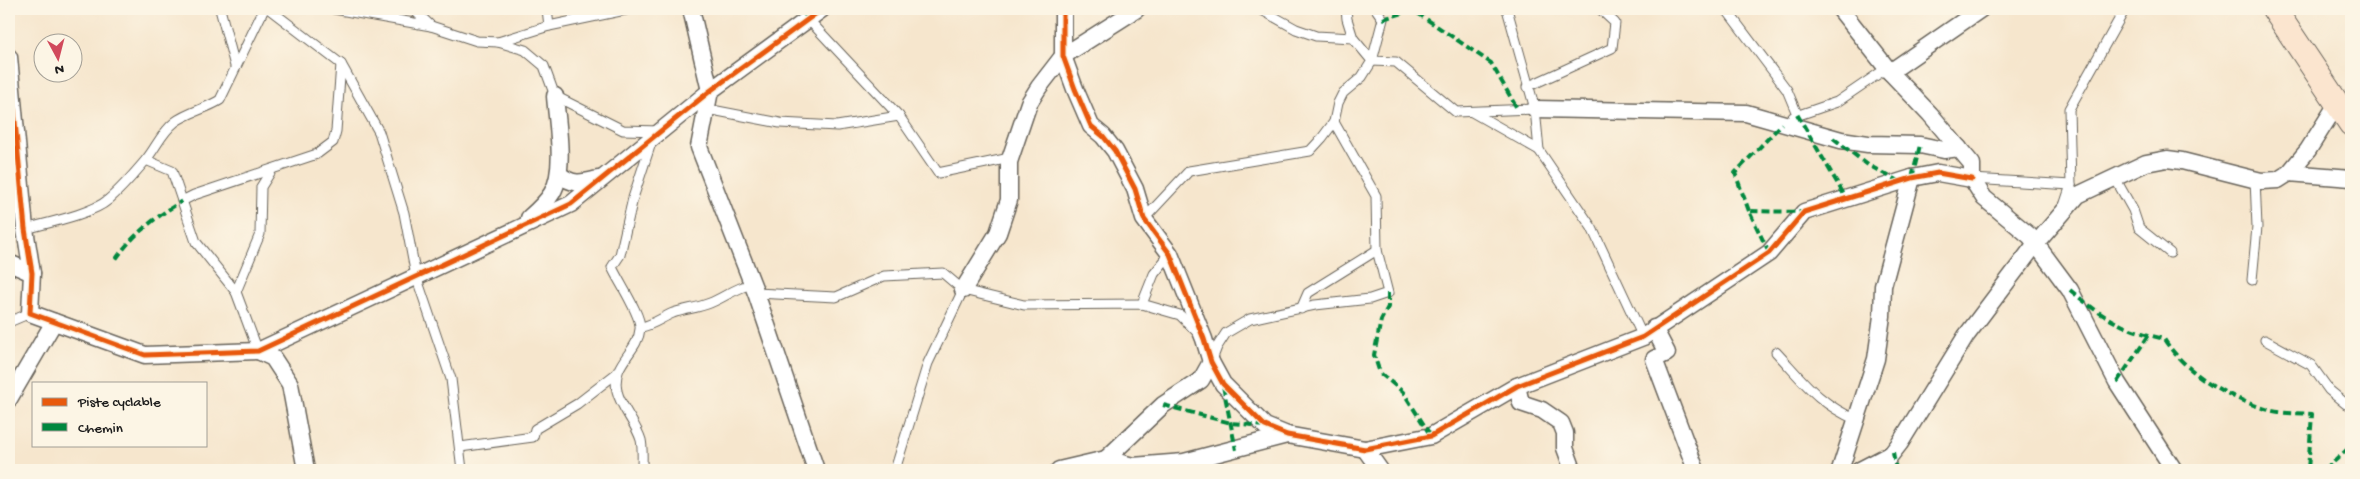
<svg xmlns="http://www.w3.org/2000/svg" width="2360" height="479" font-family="'Gochi Hand',sans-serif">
<rect width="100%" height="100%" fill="#fcf5e5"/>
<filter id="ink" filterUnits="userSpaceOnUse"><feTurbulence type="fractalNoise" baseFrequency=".02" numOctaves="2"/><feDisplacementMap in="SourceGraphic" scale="10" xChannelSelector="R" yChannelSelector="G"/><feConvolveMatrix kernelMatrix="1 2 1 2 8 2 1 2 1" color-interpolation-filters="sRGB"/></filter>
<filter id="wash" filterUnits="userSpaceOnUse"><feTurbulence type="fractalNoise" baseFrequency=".0096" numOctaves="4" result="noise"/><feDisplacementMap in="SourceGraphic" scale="20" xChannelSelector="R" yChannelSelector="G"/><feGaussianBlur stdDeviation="1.12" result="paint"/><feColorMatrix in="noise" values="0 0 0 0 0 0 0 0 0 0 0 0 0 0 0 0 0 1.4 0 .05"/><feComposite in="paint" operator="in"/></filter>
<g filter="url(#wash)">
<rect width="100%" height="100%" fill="#f6e6cd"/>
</g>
<g filter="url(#ink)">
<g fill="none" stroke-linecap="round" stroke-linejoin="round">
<defs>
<g id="lane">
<polyline points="220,9 235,66"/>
<polyline points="269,9 341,64 379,132 404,213 416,276 451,379 462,470"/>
<polyline points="334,9 431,26"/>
<polyline points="413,9 431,26 477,41 498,42 525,50 544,66 555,96 623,130 660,131"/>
<polyline points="547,9 549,26"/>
<polyline points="1346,9 1347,19 1353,38"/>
<polyline points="1376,9 1383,19 1372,61 1396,62 1456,112 1535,109"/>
<polyline points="1507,9 1535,109 1539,150 1592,228 1643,337"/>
<polyline points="1726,9 1787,90 1797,114"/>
<polyline points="808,19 899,116 938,173 1010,158"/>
<polyline points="498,42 549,26 630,9"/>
<polyline points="1527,87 1612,48 1615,23 1600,9"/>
<polyline points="707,109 780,123 837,126 899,116"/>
<polyline points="1472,112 1539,150"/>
<polyline points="1793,117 1837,102 1887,68"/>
<polyline points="9,159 16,175"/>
<polyline points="146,160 172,171 196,242 236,292 258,351"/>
<polyline points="2115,178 2133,210 2139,228 2170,253"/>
<polyline points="1972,179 2071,185"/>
<polyline points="182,201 194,195 317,154 333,142 336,131 341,64"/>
<polyline points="2064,206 2071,185 2069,109 2125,9"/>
<polyline points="1144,219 1189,171 1310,151 1322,138 1334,122"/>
<path d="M25,229C47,223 92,214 108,200C121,189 134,174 145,161C156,148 161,133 175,122C188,112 206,109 220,100L264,9"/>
<polyline points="2252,280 2257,227 2255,179"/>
<polyline points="236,292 260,234 261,187 271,171"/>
<polyline points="756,293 836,297 884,276 943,273 963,290 1024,305 1142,304 1180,315 1197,332"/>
<polyline points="1142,304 1154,274 1170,254"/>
<polyline points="1301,309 1308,293 1377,250"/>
<polyline points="9,322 30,313"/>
<path d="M641,327C653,325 661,318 673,313C685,309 698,308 710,303C725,297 735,288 752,284"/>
<polyline points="2265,340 2311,365 2329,390 2346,404 2351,403"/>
<path d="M1776,352C1804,382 1818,403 1857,420"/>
<polyline points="1212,360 1217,347 1226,333 1250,319 1315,305 1370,299 1388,293 1377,250 1376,196 1334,122 1338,103 1343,93 1362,77 1372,61 1353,38 1316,36 1296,29 1260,9"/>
<polyline points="460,447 533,437 535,429 577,404 617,373"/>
<path d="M642,470C642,461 643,449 641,440C636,423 621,408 617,391C611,362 638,353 640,329C642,316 618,281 612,267L620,255L633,198L652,140"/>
<polyline points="895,470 928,363 963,290"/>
</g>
<g id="street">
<polyline points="691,9 710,91 699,147 756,293 816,470"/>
<polyline points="1063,9 1063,56 1075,89 1091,126 1103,136 1115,151 1135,189 1144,219 1170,254 1204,339 1211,362 1223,384 1265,426 1287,435 1365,449 1431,436 1517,386 1643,337 1769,253 1804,212 1912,178 1938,173 1972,179"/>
<polyline points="1840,9 1890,72 1930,114 1972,164 1972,179 1984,198 2030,236 2070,290 2117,382 2174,470"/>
<polyline points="9,57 25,229 32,273 30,313 145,355 258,351 571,204 710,91 822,9"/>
<polyline points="1890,72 1981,9"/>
<polyline points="1535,109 1746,113 1841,140 1868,144 1920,145 1944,150 1959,148"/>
<polyline points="2289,173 2308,150 2337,104"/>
<path d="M559,174C573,186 582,183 598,179"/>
<path d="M529,218C538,210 546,203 552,193C566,170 557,123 555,96"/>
<polyline points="9,263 32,273"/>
<polyline points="963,290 998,233 1009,200 1009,162 1029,103 1039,87 1063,56 1137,9"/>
<polyline points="1654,328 1667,353 1654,359 1696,470"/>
<polyline points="258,351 273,358 290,384 306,470"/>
<polyline points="1517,386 1521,403 1542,410 1561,423 1565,433 1565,448 1573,470"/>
<polyline points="9,399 54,322"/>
<polyline points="1365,449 1380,470"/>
<polyline points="1106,459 1163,405 1201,380 1211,362"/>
<polyline points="1059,470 1106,459 1133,466 1184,462 1287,435"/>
<polyline points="1840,470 1876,359 1882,316 1883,286 1912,178"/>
<polyline points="1860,470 1887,456"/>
<polyline points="1879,470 1900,443 1966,336 2034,246 2078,195 2146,163 2167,159 2182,161 2261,181 2278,180 2289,173 2351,178"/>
</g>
<polyline id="secondary" points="2274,9 2351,124"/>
</defs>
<!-- lane casing -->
<use href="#lane" stroke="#68635a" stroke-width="11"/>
<!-- street casing -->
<use href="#street" stroke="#68635a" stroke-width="19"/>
<!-- secondary casing -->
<use href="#secondary" stroke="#68635a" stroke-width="26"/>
<!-- lane -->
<use href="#lane" stroke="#fff" stroke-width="9"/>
<!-- street -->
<use href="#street" stroke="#fff" stroke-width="16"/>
<!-- secondary -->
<use href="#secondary" stroke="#fbe5cf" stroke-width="24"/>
<!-- quiet -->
<g stroke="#00873e" stroke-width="4" stroke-dasharray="8 4" stroke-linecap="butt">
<polyline points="801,9 808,19"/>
<polyline points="347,11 347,9"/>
<polyline points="1383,19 1413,10 1491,63 1518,110"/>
<polyline points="1797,114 1846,198"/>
<polyline points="1833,138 1868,165 1900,182"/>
<polyline points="1912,178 1920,145"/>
<polyline points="1749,211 1735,173 1782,124"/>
<polyline points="1769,253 1749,211 1804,212"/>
<path d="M116,259C133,234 156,217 182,201"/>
<path d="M2070,290C2105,319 2120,328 2164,339C2186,374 2230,399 2269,410C2282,414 2298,413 2312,414L2308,470"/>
<polyline points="1388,293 1388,307 1381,320 1374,355 1380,373 1403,392 1431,436"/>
<polyline points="2117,382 2149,335"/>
<polyline points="1223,386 1236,450"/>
<polyline points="1163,405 1231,423 1265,426"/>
<polyline points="1893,452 1896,470"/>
<polyline points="2325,470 2351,446"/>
</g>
<defs>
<g id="cycleway">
<polyline points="1063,9 1063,56 1075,89 1091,126 1103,136 1115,151 1135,189 1144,219 1170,254 1204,339 1211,362 1223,384 1265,426 1287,435 1365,449 1431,436 1517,386 1643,337 1769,253 1804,212 1912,178 1938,173 1972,179"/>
<polyline points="9,57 25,229 32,273 30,313 145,355 258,351 571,204 710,91 822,9"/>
</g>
</defs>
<!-- cycleway casing -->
<use href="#cycleway" stroke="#fcf5e5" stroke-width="8"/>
<!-- cycleway -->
<use href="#cycleway" stroke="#e8590c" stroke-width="5"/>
</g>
</g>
<!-- margin -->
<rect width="2360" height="479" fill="none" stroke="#fcf5e5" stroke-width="30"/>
<!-- legend -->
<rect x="32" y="382" width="175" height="65" fill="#fcf5e5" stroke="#a29e95"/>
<rect x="42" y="398" width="25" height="8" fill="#e8590c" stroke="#a29e95"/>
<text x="78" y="406" font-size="15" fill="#1c1c1c">Piste cyclable</text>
<rect x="42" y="423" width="25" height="8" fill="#00873e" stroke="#a29e95"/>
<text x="78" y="432" font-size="15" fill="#1c1c1c">Chemin</text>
<!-- north arrow -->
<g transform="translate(58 58) rotate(173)"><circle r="24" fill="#fcf5e5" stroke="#a29e95"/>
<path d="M0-4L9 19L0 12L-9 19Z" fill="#d1495b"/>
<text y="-8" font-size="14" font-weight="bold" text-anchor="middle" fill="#1c1c1c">N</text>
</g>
</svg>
